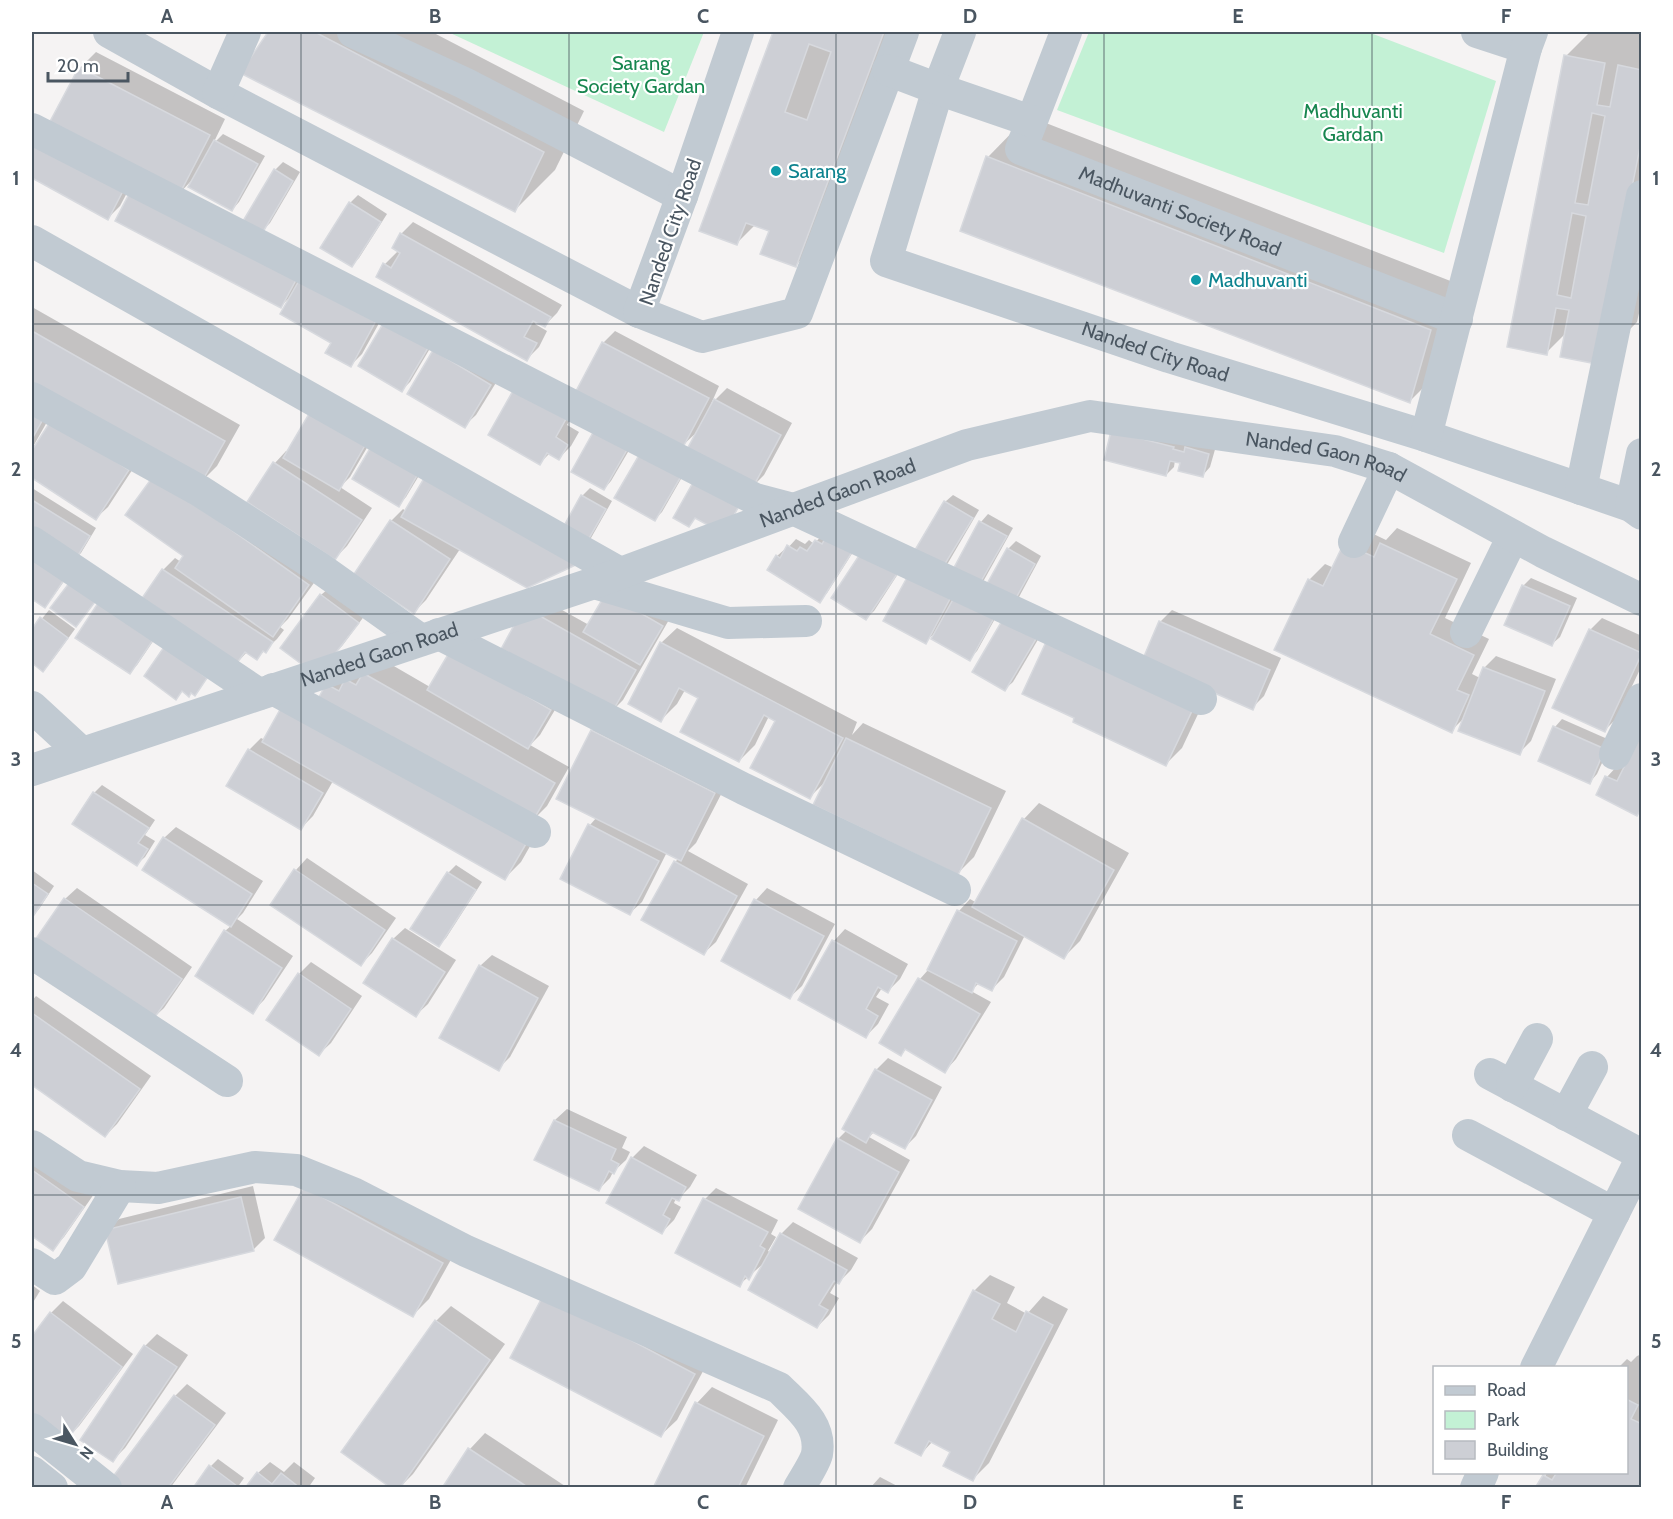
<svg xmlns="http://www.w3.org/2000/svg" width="1673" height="1519" font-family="Cabin,sans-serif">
<rect width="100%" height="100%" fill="#f5f3f3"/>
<!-- green -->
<g fill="#c3f1d5">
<polygon points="448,32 704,32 664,132"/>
<polygon points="1089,32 1368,32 1496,81 1444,253 1057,110"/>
</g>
<!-- shadow -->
<g fill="#0003">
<polygon points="270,32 432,32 584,111 555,170 515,210 243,73"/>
<polygon points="774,32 908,32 836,224 796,265 771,231 755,225 737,243 701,230"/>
<polygon points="1590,32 1642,32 1640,46 1642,44 1642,300 1637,322 1597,363 1566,333 1546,353 1566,56"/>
<polygon points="96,52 225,119 213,144 223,134 265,156 239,202 232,210 192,180 177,196 137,174 120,206 108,218 32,177 32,147 36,140 48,128 80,68"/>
<polygon points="1028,116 1471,289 1450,361 1409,402 988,157"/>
<polygon points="283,162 300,172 270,223 263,230 275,170"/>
<polygon points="358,195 387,214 359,258 352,265 350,203"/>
<polygon points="117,220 388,307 362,354 350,366 333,342 291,296 281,306"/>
<polygon points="413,222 562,305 557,313 545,325 537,321 535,324 547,331 539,347 527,359 385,264 399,250 401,234"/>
<polygon points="32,307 240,425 217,466 201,482 324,569 288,619 280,627 284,630 277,639 257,658 247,652 234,666 140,604 163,570 175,558 181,562 185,556 155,476 32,385"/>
<polygon points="615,331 719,386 711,404 727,388 792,423 764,475 752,487 697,432 681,447 603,343"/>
<polygon points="435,340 410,382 402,390 360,365"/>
<polygon points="435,351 502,373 476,415 464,426"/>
<polygon points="32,390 57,404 34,445 140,458 108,507 96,518 32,476"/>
<polygon points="577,407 567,425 579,432 571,446 559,458 550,453 540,463 490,434"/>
<polygon points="379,427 350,477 340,487 372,508 347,546 335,558 249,501 275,463 286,451 288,452"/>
<polygon points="597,430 635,440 611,481 604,489"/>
<polygon points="1113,432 1216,446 1210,467 1203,475 1182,462 1175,460 1174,467 1166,475"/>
<polygon points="650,443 689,465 662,512 655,519"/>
<polygon points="426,464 406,497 399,505 354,479"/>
<polygon points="32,488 96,528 81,553 74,560 75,566 52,598 45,606 32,597"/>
<polygon points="590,488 612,501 591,538 583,546 460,549 426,600 414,612 391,521 403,509 406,511 561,534 582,496"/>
<polygon points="953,495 979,510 948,563 940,571 945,502"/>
<polygon points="988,514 1013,528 984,580 976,588 981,522"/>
<polygon points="1361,528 1386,540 1397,528 1471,563 1445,618 1489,639 1472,674 1480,678 1484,668 1496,656 1556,679 1531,741 1519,753 1465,717 1451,731 1309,580 1325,564 1334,568"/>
<polygon points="824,533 860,541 827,593 819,601 777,556 785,549 786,550 796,539 805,544 809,540 814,544"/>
<polygon points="1016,541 1041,556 1019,597 1011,605 1008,549"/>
<polygon points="866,549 905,563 874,611 866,618"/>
<polygon points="910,575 1001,608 977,651 969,659 936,632 925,642"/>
<polygon points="1531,578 1577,598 1560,637 1552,644 1523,586"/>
<polygon points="329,588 365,615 342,646 333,654 321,595"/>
<polygon points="608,594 670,618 623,700 611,712 502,651 537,596 589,625"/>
<polygon points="49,610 75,629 51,662 43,670 32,661 32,631"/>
<polygon points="1172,610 1281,658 1264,696 1252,708 1160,622"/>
<polygon points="1602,618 1642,636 1642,665 1617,718 1605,730 1590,630"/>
<polygon points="1005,620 1043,631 1013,682 1005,689"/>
<polygon points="162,628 137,665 130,672 77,637"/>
<polygon points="677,628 857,722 852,735 863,723 1006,791 974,857 958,873 826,781 810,797 777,720 769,716 755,745 739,761 700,698 685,690 677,704 661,720 661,643"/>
<polygon points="380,658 430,687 562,698 540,735 530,745 569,767 547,806 531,822 541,827 521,862 505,878 333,781 313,816 301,828 249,750 261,738 265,740 318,701 327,684"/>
<polygon points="1207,695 1182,748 1166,764 1076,718"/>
<polygon points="608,715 730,777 696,843 688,851 748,884 716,942 704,953 675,862 679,858 667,852 642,902 630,913 590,825 597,817 592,731"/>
<polygon points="1562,719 1612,741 1597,774 1590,782 1555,727"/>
<polygon points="1642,734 1642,809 1637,814 1598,794 1607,777 1618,765 1625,768"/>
<polygon points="102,785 155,820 145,835 155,841 145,857 137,864 74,823 94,793"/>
<polygon points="1039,803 1129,853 1080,941 1064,957 1025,935 1004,977 992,989 979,983 971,991 991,1002 956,1059 945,1071 907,1048 901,1055 881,1043 920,979 928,970 959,911 970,899 977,903 1024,819"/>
<polygon points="176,827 263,881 243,913 237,919 293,956 264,1000 252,1012 225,931 232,925 164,838"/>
<polygon points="307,858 396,918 372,953 360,965 296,870"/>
<polygon points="456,865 482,882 446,938 439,945 412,928 448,873"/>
<polygon points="32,870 54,886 39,909 32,916"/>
<polygon points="77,888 192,967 164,1008 152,1019 65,899"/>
<polygon points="767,888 835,924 802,986 790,997 723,961 756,900"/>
<polygon points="405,928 456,960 428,1004 416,1015 393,939"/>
<polygon points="845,929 908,964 900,979 888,991 882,988 876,997 889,1004 878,1024 866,1036 800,1000 834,941"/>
<polygon points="492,955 549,986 510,1057 498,1069 480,966"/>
<polygon points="311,962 362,996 331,1043 319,1054 268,1020 299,974"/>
<polygon points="36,996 151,1076 117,1124 105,1136 32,1084 32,1001"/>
<polygon points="888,1058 942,1087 916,1136 904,1148 875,1131 869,1137 910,1160 872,1229 860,1241 838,1139 847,1130 876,1070"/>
<polygon points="567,1109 627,1137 622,1148 630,1152 626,1160 613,1172 610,1178 599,1189 536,1160 555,1120"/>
<polygon points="644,1146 697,1175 690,1187 678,1199 676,1198 674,1203 681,1207 674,1220 662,1232 632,1158"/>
<polygon points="32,1150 94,1194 64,1237 52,1249 32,1234"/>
<polygon points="253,1186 265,1238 253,1250 107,1230 119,1219"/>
<polygon points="305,1187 458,1247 429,1299 413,1315"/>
<polygon points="716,1188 778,1220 771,1234 776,1237 768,1251 771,1253 781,1234 793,1222 858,1258 851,1270 839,1282 837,1281 830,1293 839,1298 829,1315 817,1327 764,1263 739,1285 705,1199"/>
<polygon points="990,1275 1015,1287 1007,1303 1027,1314 1043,1296 1068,1309 989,1463 973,1479 952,1451 933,1441 921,1454 974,1291"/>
<polygon points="32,1285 40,1291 32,1304"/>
<polygon points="545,1295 710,1358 677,1420 661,1435"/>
<polygon points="63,1301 133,1354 79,1426 67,1438 32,1411 32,1339 51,1313"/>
<polygon points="451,1306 505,1344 413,1474 399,1488 436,1321"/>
<polygon points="157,1334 188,1355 125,1448 113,1460 82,1439 145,1346"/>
<polygon points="1642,1354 1642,1488 1537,1488 1548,1472 1626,1472 1626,1368 1618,1368 1627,1359 1631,1362 1637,1356"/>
<polygon points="187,1384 226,1413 170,1488 119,1488 111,1482 175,1396"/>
<polygon points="712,1387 778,1420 745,1488 655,1488 697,1403"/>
<polygon points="485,1433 568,1488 444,1488 470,1449"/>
<polygon points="218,1459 244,1478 237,1488 211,1466"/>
<polygon points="270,1462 284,1472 294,1462 315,1478 308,1488 247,1488 258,1473"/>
<polygon points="880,1477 901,1488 870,1488"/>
</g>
<!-- building -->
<g fill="#cdcfd5" stroke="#d7d9de" stroke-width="1.5" fill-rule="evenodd">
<polygon points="268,32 315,32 544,152 515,212 240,73"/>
<path d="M773,32H884L796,267L760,254L769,231L746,223L737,245L699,231ZM809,44L831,52L807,120L785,112Z"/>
<path d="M1564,55L1605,63L1597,105L1610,107L1618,65L1642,70V137L1597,364L1560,357L1569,310L1556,308L1547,355L1507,347ZM1592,113L1605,116L1588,205L1575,203ZM1572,213L1586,216L1571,298L1557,295Z"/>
<polygon points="79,67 210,135 178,197 46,129"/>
<polygon points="214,140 258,164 232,211 188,187"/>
<polygon points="32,144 125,187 108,220 32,178"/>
<polygon points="986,156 1431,330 1410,403 960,231"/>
<polygon points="274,169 293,181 263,232 243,221"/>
<polygon points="130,192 296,280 281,308 115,221"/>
<polygon points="349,202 381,222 352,267 320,248"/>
<polygon points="400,233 551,317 545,327 533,321 524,337 537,343 527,361 376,277 383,263 391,268 400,253 392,248"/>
<polygon points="301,277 377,319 351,367 325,353 331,343 280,314"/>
<polygon points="384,322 428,348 402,392 358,366"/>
<polygon points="32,331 225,441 201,483 32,387"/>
<polygon points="602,342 709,398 682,449 575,393"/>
<polygon points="433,350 491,385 465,428 407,394"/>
<polygon points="514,389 566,419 556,437 568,445 559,460 547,453 540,465 488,435"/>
<polygon points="714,399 781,435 752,489 685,453"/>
<polygon points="313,407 368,440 339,491 283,458"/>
<polygon points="32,415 42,421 32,439"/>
<polygon points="52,419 129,470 96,520 32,478 32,450"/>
<polygon points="595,429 628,448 604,490 571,472"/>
<polygon points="1111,431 1174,447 1173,449 1184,452 1185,447 1209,454 1203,477 1178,471 1180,463 1170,461 1166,476 1104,460"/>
<polygon points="372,445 419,472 399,507 352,479"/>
<polygon points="642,450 683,473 655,521 614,498"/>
<polygon points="273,462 362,520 335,560 247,502"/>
<polygon points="154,475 309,585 273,637 175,568 183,556 125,515"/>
<polygon points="426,475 580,563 527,588 401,517"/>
<polygon points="695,479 740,504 724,534 695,518 689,527 673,518"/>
<polygon points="581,495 606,509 584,547 560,533"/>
<polygon points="32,500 90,536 74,562 32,536"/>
<polygon points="944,501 973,518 940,572 912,555"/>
<polygon points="390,520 450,559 414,614 354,574"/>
<polygon points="979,521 1007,536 976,590 950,575"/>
<polygon points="828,533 854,549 820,603 767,570 776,555 780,558 787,545 797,551 800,547 807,551 815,540 822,544"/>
<polygon points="1344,543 1374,557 1380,543 1457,579 1430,634 1474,655 1457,690 1469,695 1452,733 1274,650 1308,579 1323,586"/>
<polygon points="32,548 68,574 45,608 32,599"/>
<polygon points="864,548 899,571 866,620 831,598"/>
<polygon points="1007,548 1035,564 1011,607 983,591"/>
<polygon points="162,569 273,642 266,653 263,651 257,660 245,652 234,667 138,604"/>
<polygon points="909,574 951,597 926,644 883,621"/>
<polygon points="73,578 98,598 76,627 50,608"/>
<polygon points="1522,585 1570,606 1552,646 1504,625"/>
<polygon points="606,593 663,626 640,665 583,632"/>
<polygon points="320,594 359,623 334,655 304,666 280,648"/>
<polygon points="956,594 995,616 970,661 931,639"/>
<polygon points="100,600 155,637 130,674 75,638"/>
<polygon points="524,607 636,670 611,714 500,651"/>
<polygon points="40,617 68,638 43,672 32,663 32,629"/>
<polygon points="1003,619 1036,639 1005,691 972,672"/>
<polygon points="1159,621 1270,670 1253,710 1142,661"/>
<polygon points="1589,629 1642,653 1605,732 1552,708"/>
<polygon points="660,642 843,738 810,799 750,768 775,721 764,715 739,762 680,732 698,698 679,688 661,722 628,704"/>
<polygon points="1046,642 1192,711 1166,766 1073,722 1074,718 1022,694"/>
<polygon points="164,647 207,678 195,696 191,693 189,697 182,691 176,700 144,676"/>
<polygon points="450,651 551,710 528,749 427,690"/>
<polygon points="1483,667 1545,691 1520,755 1458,731"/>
<polygon points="363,673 555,783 531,824 317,701 326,684 339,691 345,679 356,685"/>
<polygon points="282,706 526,844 505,880 262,742"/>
<polygon points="1553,726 1605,749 1590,784 1538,761"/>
<polygon points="591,730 715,793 681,861 556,799"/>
<polygon points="1642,731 1642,807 1637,816 1596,795 1605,776 1617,781"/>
<polygon points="846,738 991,808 958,875 813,805"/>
<polygon points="248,749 323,793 301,830 226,786"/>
<polygon points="93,792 149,828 138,843 148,849 137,866 72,824"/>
<polygon points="1022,818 1114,870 1064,959 972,907"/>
<polygon points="588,824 659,861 630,915 560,879"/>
<polygon points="163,837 252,894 231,927 142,870"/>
<polygon points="674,861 737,896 704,955 641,920"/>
<polygon points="294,869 385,930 361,966 270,905"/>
<polygon points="447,872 476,890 439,947 410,929"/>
<polygon points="32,883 48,894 32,918"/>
<polygon points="64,898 182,979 152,1021 35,940"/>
<polygon points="754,899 824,936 790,999 721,961"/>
<polygon points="957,910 1017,941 992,991 976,983 972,993 927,970"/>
<polygon points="224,930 282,968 253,1014 195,976"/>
<polygon points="392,938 445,972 416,1017 363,983"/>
<polygon points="832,940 897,976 888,993 878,987 866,1009 878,1016 866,1038 798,1000"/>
<polygon points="479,965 538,998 499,1071 439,1038"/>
<polygon points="298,973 351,1009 319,1056 266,1020"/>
<polygon points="918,978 980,1014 945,1073 905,1049 901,1056 879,1043"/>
<polygon points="32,1013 140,1089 105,1137 32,1085"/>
<polygon points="875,1069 932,1100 905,1149 872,1132 866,1143 842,1129"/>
<polygon points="554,1120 616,1149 611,1160 619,1164 614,1174 609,1171 599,1191 534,1160"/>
<polygon points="837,1138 899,1172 860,1243 798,1209"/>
<polygon points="631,1157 686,1187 679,1201 672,1198 663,1215 670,1219 662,1234 606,1203"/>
<polygon points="32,1170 84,1207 53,1251 32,1236"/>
<polygon points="304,1187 443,1263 413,1317 274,1240"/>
<polygon points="241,1197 254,1251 118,1284 105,1230"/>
<polygon points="703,1198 768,1232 760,1246 765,1249 749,1280 745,1276 740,1287 675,1253"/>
<polygon points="780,1233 847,1270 839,1284 834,1281 819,1305 828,1310 817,1328 748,1290"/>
<polygon points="973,1290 1000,1304 992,1319 1016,1332 1026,1311 1053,1325 973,1481 943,1466 950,1452 929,1441 921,1456 895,1443"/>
<polygon points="544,1294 695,1374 661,1437 510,1358"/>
<polygon points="50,1312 122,1367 67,1440 32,1413 32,1336"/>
<polygon points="435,1320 490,1360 400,1488 391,1488 341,1452"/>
<polygon points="144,1345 177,1367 113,1462 80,1440"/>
<polygon points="174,1395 215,1425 168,1488 116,1488 109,1482"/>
<polygon points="1626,1399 1638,1405 1631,1419 1642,1424 1642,1488 1535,1488 1543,1475 1552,1480 1557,1472 1626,1472"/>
<polygon points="695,1402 764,1436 738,1488 653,1488"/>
<polygon points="468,1448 529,1488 442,1488"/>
<polygon points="209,1465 237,1486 237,1488 193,1488"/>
<polygon points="257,1472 272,1484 281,1473 300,1488 245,1488"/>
</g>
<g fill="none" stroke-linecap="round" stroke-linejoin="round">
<!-- street -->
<g stroke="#c1cad2" stroke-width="32">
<polyline points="109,32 218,93 639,312"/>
<polyline points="353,32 464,83 682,196"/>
<polyline points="738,32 682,196 639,312 702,337 797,313 903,32"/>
<path id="s1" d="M960,32L938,89L886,261L1169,357L1426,436L1631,506L1642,514"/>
<path id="s2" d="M1066,32L1021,149L1457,319"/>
<polyline points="1477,32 1526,48 1532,32"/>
<polyline points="888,70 938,89 1031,121"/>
<polyline points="218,93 245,32"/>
<polyline points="32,129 755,499 793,509 1201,699"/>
<polyline points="32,241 620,573"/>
<polyline points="32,398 200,491 321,569 421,640"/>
<polyline points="1426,436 1526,48"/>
<polyline points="1581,489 1642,196"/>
<polyline points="1631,506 1642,454"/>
<polyline points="32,542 259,694"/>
<polyline points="1354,542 1389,468"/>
<polyline points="594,583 728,623 806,621"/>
<polyline points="1466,632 1513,536"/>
<polyline points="439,634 744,789 955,890"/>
<polyline points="273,689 535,832"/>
<polyline points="32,707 82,753"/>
<polyline points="1615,754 1642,699"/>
<path id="s3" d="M32,770L594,583L967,445L1090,416L1335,451L1389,468L1543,552L1642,600"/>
<polyline points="32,953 227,1081"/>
<polyline points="1490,1074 1642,1155"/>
<polyline points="1512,1086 1537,1039"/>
<polyline points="1566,1115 1592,1067"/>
<polyline points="1468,1135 1614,1213"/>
<path d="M32,1146L78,1176L120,1186L158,1188L255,1167L296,1170L353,1193L466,1251L779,1388C798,1407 822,1424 817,1454C815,1463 804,1479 799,1488"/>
<polyline points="32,1264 55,1279 71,1267 120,1186"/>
<polyline points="1536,1368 1639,1163 1642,1161"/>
<polyline points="32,1429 106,1488"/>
<polyline points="32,1472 52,1488"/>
<polyline points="1476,1488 1483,1472"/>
</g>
</g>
<!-- grid -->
<path fill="none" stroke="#4a5661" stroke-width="1.5" stroke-opacity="0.55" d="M301,32V1488M569,32V1488M836,32V1488M1104,32V1488M1372,32V1488M32,324H1642M32,614H1642M32,905H1642M32,1195H1642"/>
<!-- markers -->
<g fill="#0f9aa8" stroke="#fff" stroke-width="2">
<circle cx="776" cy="171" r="6"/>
<circle cx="1196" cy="280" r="6"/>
</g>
<g text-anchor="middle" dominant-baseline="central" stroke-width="4.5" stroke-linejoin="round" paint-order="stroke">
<!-- park labels -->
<g font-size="20" fill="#17864f" stroke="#fff">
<text x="641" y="63">Sarang<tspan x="641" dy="23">Society Gardan</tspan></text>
<text x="1353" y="111">Madhuvanti<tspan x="1353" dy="23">Gardan</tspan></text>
</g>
<!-- culture labels -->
<g font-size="20" fill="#0d838f" stroke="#fff" text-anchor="start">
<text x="788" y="171">Sarang</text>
<text x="1208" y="280">Madhuvanti</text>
</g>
<!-- street labels -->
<g font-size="20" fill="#4a5661" stroke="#fff">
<text stroke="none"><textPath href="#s2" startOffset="296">Madhuvanti Society Road</textPath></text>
<text transform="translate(670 232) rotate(-71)">Nanded City Road</text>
<text stroke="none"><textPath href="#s1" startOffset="525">Nanded City Road</textPath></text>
<text stroke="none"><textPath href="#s3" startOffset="1356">Nanded Gaon Road</textPath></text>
<text stroke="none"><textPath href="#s3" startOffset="852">Nanded Gaon Road</textPath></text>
<text stroke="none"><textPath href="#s3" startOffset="366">Nanded Gaon Road</textPath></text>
</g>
</g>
<!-- border -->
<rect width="1673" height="1519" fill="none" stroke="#ffffff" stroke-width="66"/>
<!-- legend -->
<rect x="1433" y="1366" width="195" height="108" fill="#ffffff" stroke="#b7bbc0" stroke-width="1.5"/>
<rect x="1445" y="1386" width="30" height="9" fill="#c1cad2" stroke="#b7bbc0" stroke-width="1.5"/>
<text x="1487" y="1396" font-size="18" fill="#4a5661">Road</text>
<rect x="1445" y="1411" width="30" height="18" fill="#c3f1d5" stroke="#b7bbc0" stroke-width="1.5"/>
<text x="1487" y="1426" font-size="18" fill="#4a5661">Park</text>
<rect x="1445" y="1441" width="30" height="18" fill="#cdcfd5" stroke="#b7bbc0" stroke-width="1.5"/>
<text x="1487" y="1456" font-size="18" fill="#4a5661">Building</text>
<!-- north arrow -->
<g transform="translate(75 1444) rotate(127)" stroke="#ffffff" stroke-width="4.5" paint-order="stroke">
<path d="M0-4.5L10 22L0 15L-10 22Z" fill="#4a5661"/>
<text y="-9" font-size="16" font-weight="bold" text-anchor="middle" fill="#4a5661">N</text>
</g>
<!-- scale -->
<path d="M48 72v9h80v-9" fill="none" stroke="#4a5661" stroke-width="3"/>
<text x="57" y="72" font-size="18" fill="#4a5661" stroke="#ffffff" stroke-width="4.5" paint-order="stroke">20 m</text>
<rect x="33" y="33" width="1607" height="1453" fill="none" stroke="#4a5661" stroke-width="2"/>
<g font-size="20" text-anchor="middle" font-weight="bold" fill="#4a5661">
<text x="167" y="23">A</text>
<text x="435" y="23">B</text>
<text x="703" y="23">C</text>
<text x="970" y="23">D</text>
<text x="1238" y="23">E</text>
<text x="1506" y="23">F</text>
<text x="16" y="185">1</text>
<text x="1656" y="185">1</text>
<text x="16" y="476">2</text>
<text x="1656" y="476">2</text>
<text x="16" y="766">3</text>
<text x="1656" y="766">3</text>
<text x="16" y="1057">4</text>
<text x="1656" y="1057">4</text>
<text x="16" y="1348">5</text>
<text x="1656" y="1348">5</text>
<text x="167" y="1509">A</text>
<text x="435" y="1509">B</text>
<text x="703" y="1509">C</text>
<text x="970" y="1509">D</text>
<text x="1238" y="1509">E</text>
<text x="1506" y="1509">F</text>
</g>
</svg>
